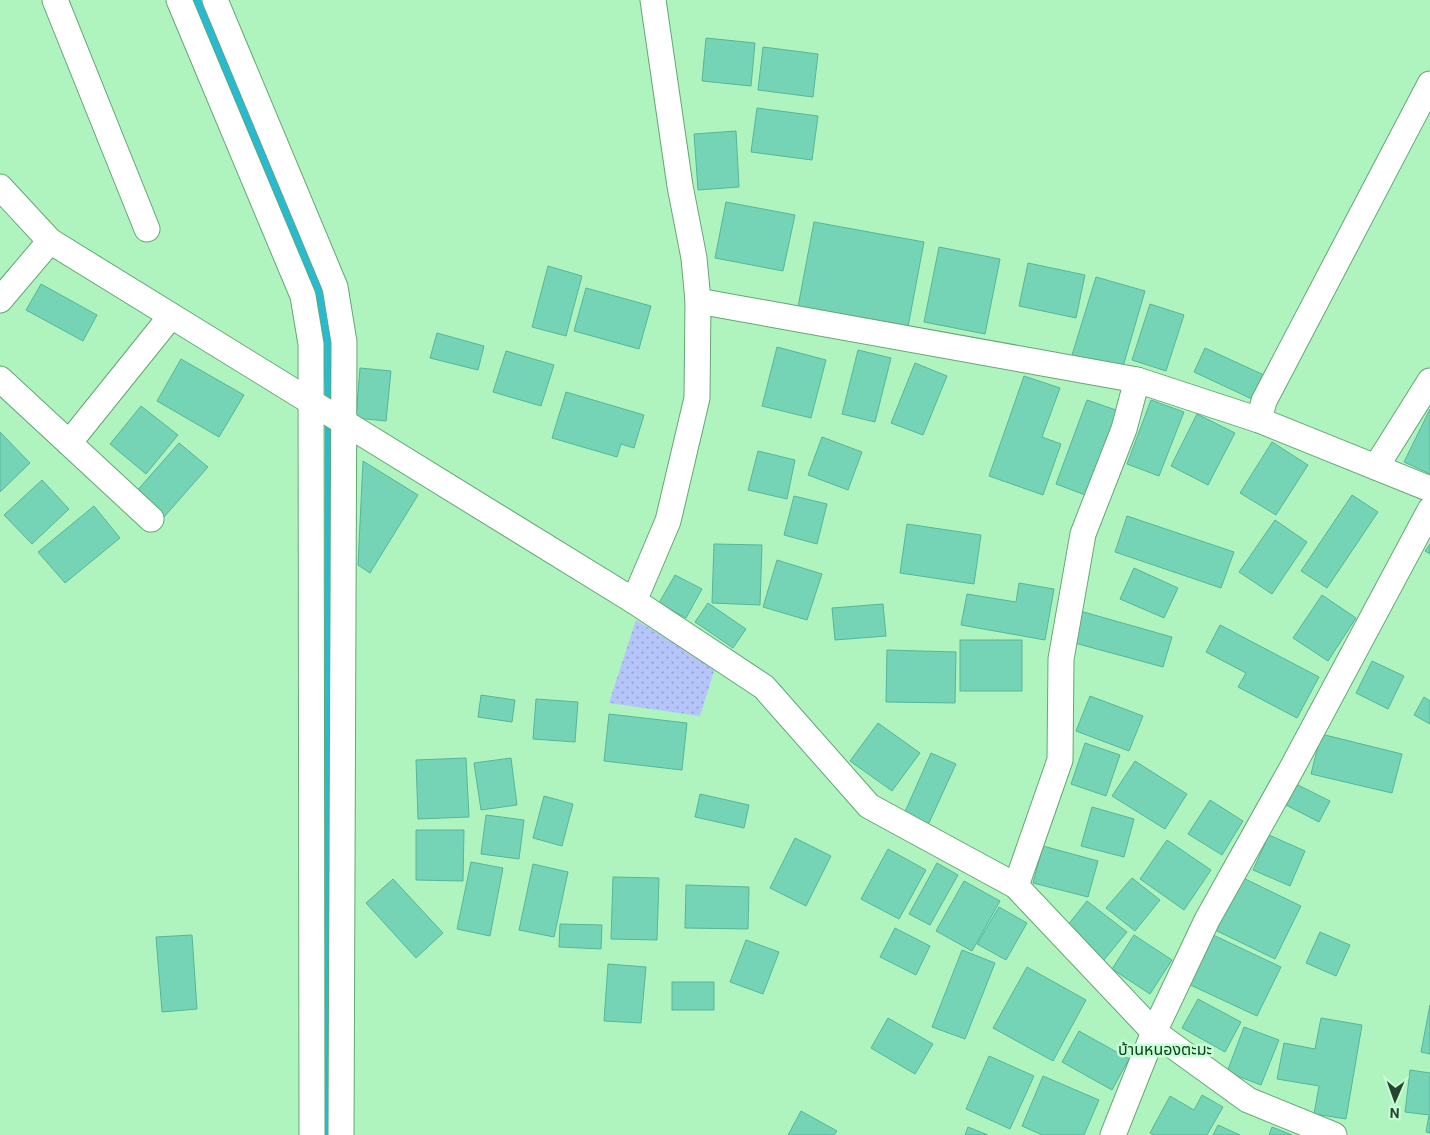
<svg xmlns="http://www.w3.org/2000/svg" width="1430" height="1135" font-family="Roboto,'Noto Sans Thai',sans-serif">
<defs>
<pattern id="park-dots" width="8" height="8" patternUnits="userSpaceOnUse" patternTransform="scale(1.25)"><rect width="8" height="8" fill="#b5c5fa"/><path d="M2 2h.1M6 6h.1" fill="none" stroke="#93a2cb" stroke-width="1.8" stroke-linecap="round"/></pattern>
</defs>
<rect width="100%" height="100%" fill="#aff4bf"/>
<!-- park -->
<polygon fill="url(#park-dots)" points="636,620 715,668 700,716 609,703"/>
<g fill="none" stroke-linecap="round" stroke-linejoin="round">
<!-- stream -->
<g stroke="#28bad0" stroke-width="8">
<polyline points="197,0 319,291 327,343 329,408"/>
<polyline points="327,1135 329,420"/>
</g>
</g>
<!-- building -->
<g fill="#75d4b6" stroke="#56b699">
<polygon points="706,38 755,43 751,86 702,81"/>
<polygon points="763,47 818,54 813,97 758,90"/>
<polygon points="757,108 818,116 812,160 751,152"/>
<polygon points="736,131 739,187 698,190 694,134"/>
<polygon points="726,202 795,215 783,271 715,258"/>
<polygon points="814,222 924,242 908,327 798,307"/>
<polygon points="939,247 1000,259 985,334 924,322"/>
<polygon points="1028,263 1085,275 1076,318 1019,306"/>
<polygon points="548,266 582,276 566,336 532,327"/>
<polygon points="1096,277 1145,291 1122,370 1072,355"/>
<polygon points="41,284 97,315 83,341 26,310"/>
<polygon points="586,288 651,306 639,349 574,331"/>
<polygon points="1150,304 1184,315 1166,371 1132,360"/>
<polygon points="437,333 484,346 478,370 430,358"/>
<polygon points="777,347 826,360 811,418 762,406"/>
<polygon points="1205,348 1264,375 1252,399 1194,372"/>
<polygon points="858,350 891,358 875,422 842,414"/>
<polygon points="506,351 554,365 541,406 493,392"/>
<polygon points="181,359 244,395 219,437 157,401"/>
<polygon points="915,363 947,376 923,435 891,423"/>
<polygon points="360,368 391,371 386,421 356,418"/>
<polygon points="1024,376 1060,388 1042,437 1061,444 1043,495 989,476"/>
<polygon points="566,392 644,415 634,448 621,444 617,457 552,438"/>
<polygon points="1087,400 1119,411 1088,496 1056,484"/>
<polygon points="1151,400 1184,412 1159,476 1127,464"/>
<polygon points="141,406 178,435 146,474 110,444"/>
<polygon points="1430,409 1430,474 1404,462"/>
<polygon points="1197,414 1235,433 1208,485 1171,466"/>
<polygon points="0,432 30,463 0,492"/>
<polygon points="822,437 862,452 848,490 808,475"/>
<polygon points="1272,442 1308,465 1276,515 1240,493"/>
<polygon points="179,443 208,467 164,517 135,493"/>
<polygon points="758,451 795,460 787,499 748,490"/>
<polygon points="363,461 418,495 370,573 358,565"/>
<polygon points="42,480 69,509 32,544 4,515"/>
<polygon points="1352,495 1378,512 1327,588 1301,571"/>
<polygon points="794,496 827,504 817,544 784,535"/>
<polygon points="94,506 120,538 65,583 38,552"/>
<polygon points="1127,516 1234,552 1221,588 1115,552"/>
<polygon points="1275,520 1307,542 1272,594 1239,572"/>
<polygon points="907,524 981,535 974,584 900,573"/>
<polygon points="714,544 762,545 760,605 712,603"/>
<polygon points="1430,544 1430,554 1425,551"/>
<polygon points="777,560 822,574 807,620 763,607"/>
<polygon points="1134,568 1178,588 1164,618 1120,599"/>
<polygon points="675,575 702,589 686,618 659,603"/>
<polygon points="1019,583 1054,589 1045,640 961,625 967,594 1016,602"/>
<polygon points="1322,595 1356,618 1328,661 1293,638"/>
<polygon points="708,603 746,629 733,648 695,622"/>
<polygon points="883,604 886,636 835,640 832,608"/>
<polygon points="1080,611 1172,637 1163,667 1071,642"/>
<polygon points="1220,625 1319,677 1297,718 1238,687 1246,673 1206,652"/>
<rect x="960" y="640" width="62" height="51"/>
<polygon points="887,650 956,652 955,703 886,702"/>
<polygon points="1372,661 1404,676 1388,709 1356,693"/>
<polygon points="481,695 515,700 512,722 478,717"/>
<polygon points="1090,696 1143,716 1129,751 1076,731"/>
<polygon points="1424,697 1430,701 1430,724 1414,715"/>
<polygon points="536,699 578,702 575,742 533,739"/>
<polygon points="609,714 687,723 682,770 604,761"/>
<polygon points="878,723 920,753 892,791 850,761"/>
<polygon points="1321,734 1402,754 1392,793 1311,774"/>
<polygon points="1085,743 1120,755 1106,796 1071,784"/>
<polygon points="931,753 956,764 928,825 904,814"/>
<polygon points="466,758 469,817 418,819 416,760"/>
<polygon points="511,758 517,805 481,810 474,763"/>
<polygon points="1135,761 1187,794 1165,829 1112,796"/>
<polygon points="1296,784 1330,801 1319,822 1286,805"/>
<polygon points="700,794 749,805 744,828 695,817"/>
<polygon points="544,796 573,804 562,846 533,838"/>
<polygon points="1210,800 1243,821 1222,855 1188,834"/>
<polygon points="1092,807 1134,819 1124,857 1081,846"/>
<polygon points="486,815 524,820 519,859 481,854"/>
<polygon points="416,830 464,830 463,881 416,880"/>
<polygon points="1269,835 1305,851 1290,886 1253,870"/>
<polygon points="795,838 831,856 806,906 770,888"/>
<polygon points="1167,840 1211,870 1184,910 1140,879"/>
<polygon points="1043,846 1098,861 1088,897 1033,883"/>
<polygon points="888,849 926,870 899,919 861,899"/>
<polygon points="471,862 503,868 490,936 457,929"/>
<polygon points="937,863 958,875 930,925 909,914"/>
<polygon points="533,864 568,872 554,937 519,930"/>
<polygon points="613,877 659,878 657,940 611,939"/>
<polygon points="1241,877 1301,906 1275,959 1215,930"/>
<polygon points="1132,878 1160,900 1135,931 1106,908"/>
<polygon points="393,879 443,933 416,958 366,903"/>
<polygon points="964,881 1000,901 972,951 936,931"/>
<polygon points="686,885 749,887 748,929 685,928"/>
<polygon points="1087,901 1127,932 1103,961 1067,926"/>
<polygon points="999,907 1027,923 1006,960 977,944"/>
<polygon points="560,924 602,925 601,949 559,947"/>
<polygon points="895,928 930,946 916,975 880,957"/>
<polygon points="1320,932 1350,945 1336,976 1306,963"/>
<polygon points="1211,934 1281,967 1257,1016 1186,983"/>
<polygon points="192,935 197,1009 162,1012 156,937"/>
<polygon points="1134,935 1172,960 1150,994 1112,969"/>
<polygon points="746,940 779,952 763,994 730,982"/>
<polygon points="962,950 995,963 965,1039 932,1027"/>
<polygon points="608,964 646,967 641,1023 604,1021"/>
<polygon points="1027,967 1086,1000 1053,1061 993,1028"/>
<rect x="672" y="982" width="42" height="28"/>
<polygon points="1198,999 1241,1022 1225,1052 1182,1028"/>
<polygon points="1430,1005 1430,1054 1421,1052"/>
<polygon points="888,1018 933,1044 915,1074 871,1048"/>
<polygon points="1321,1018 1362,1025 1346,1119 1314,1114 1319,1086 1277,1079 1284,1043 1315,1049"/>
<polygon points="1244,1027 1279,1040 1261,1085 1227,1072"/>
<polygon points="1079,1031 1129,1059 1112,1090 1062,1062"/>
<polygon points="989,1056 1034,1076 1010,1129 966,1109"/>
<polygon points="1410,1070 1430,1073 1430,1133 1426,1132 1429,1115 1405,1112"/>
<polygon points="1043,1076 1099,1100 1084,1135 1042,1135 1022,1126"/>
<polygon points="1202,1095 1223,1107 1207,1135 1154,1135 1150,1133 1170,1096 1194,1110"/>
<polygon points="801,1111 837,1131 834,1135 788,1135"/>
<polygon points="1218,1125 1240,1135 1213,1135"/>
<polygon points="968,1127 988,1135 965,1135"/>
<polygon points="1272,1127 1292,1135 1269,1135"/>
</g>
<g fill="none" stroke-linecap="round" stroke-linejoin="round">
<defs>
<g id="street">
<polyline points="55,0 147,229"/>
<polyline points="179,0 303,296 311,344 312,1135"/>
<polyline points="215,0 335,287 344,342 341,1135"/>
<polyline points="653,0 680,186 694,258 698,301"/>
<polyline points="0,187 50,241 634,601 764,687 869,806 1016,886 1154,1032 1248,1100 1334,1135"/>
<polyline points="0,300 50,241"/>
<polyline points="0,379 151,519"/>
<polyline points="1259,420 1264,401 1430,84"/>
<polyline points="69,443 171,316"/>
<polyline points="1376,467 1430,381"/>
<polyline points="634,601 668,521 697,398 698,301 1137,380 1259,420 1430,489"/>
<polyline points="1016,886 1060,760 1061,659 1083,534 1124,429 1137,380"/>
<polyline points="1113,1135 1154,1032 1207,920 1292,768 1430,510"/>
</g>
</defs>
<!-- street casing -->
<use href="#street" stroke="#64a775" stroke-width="27"/>
<!-- street -->
<use href="#street" stroke="#fff" stroke-width="25"/>
</g>
<g text-anchor="middle" dominant-baseline="central" stroke-width="5" stroke-linejoin="round" paint-order="stroke">
<!-- quarter labels -->
<g font-size="16" fill="#0c4220" stroke="#c7fed3">
<text x="1165" y="1049">บ้านหนองตะมะ</text>
</g>
</g>
<!-- north arrow -->
<g transform="translate(1395 1100) rotate(182)" stroke="#c7fed3" stroke-width="4" paint-order="stroke">
<path d="M0-4L9 19L0 12L-9 19Z" fill="#28452f"/>
<text y="-8" font-size="14" font-weight="bold" text-anchor="middle" fill="#28452f">N</text>
</g>
</svg>
